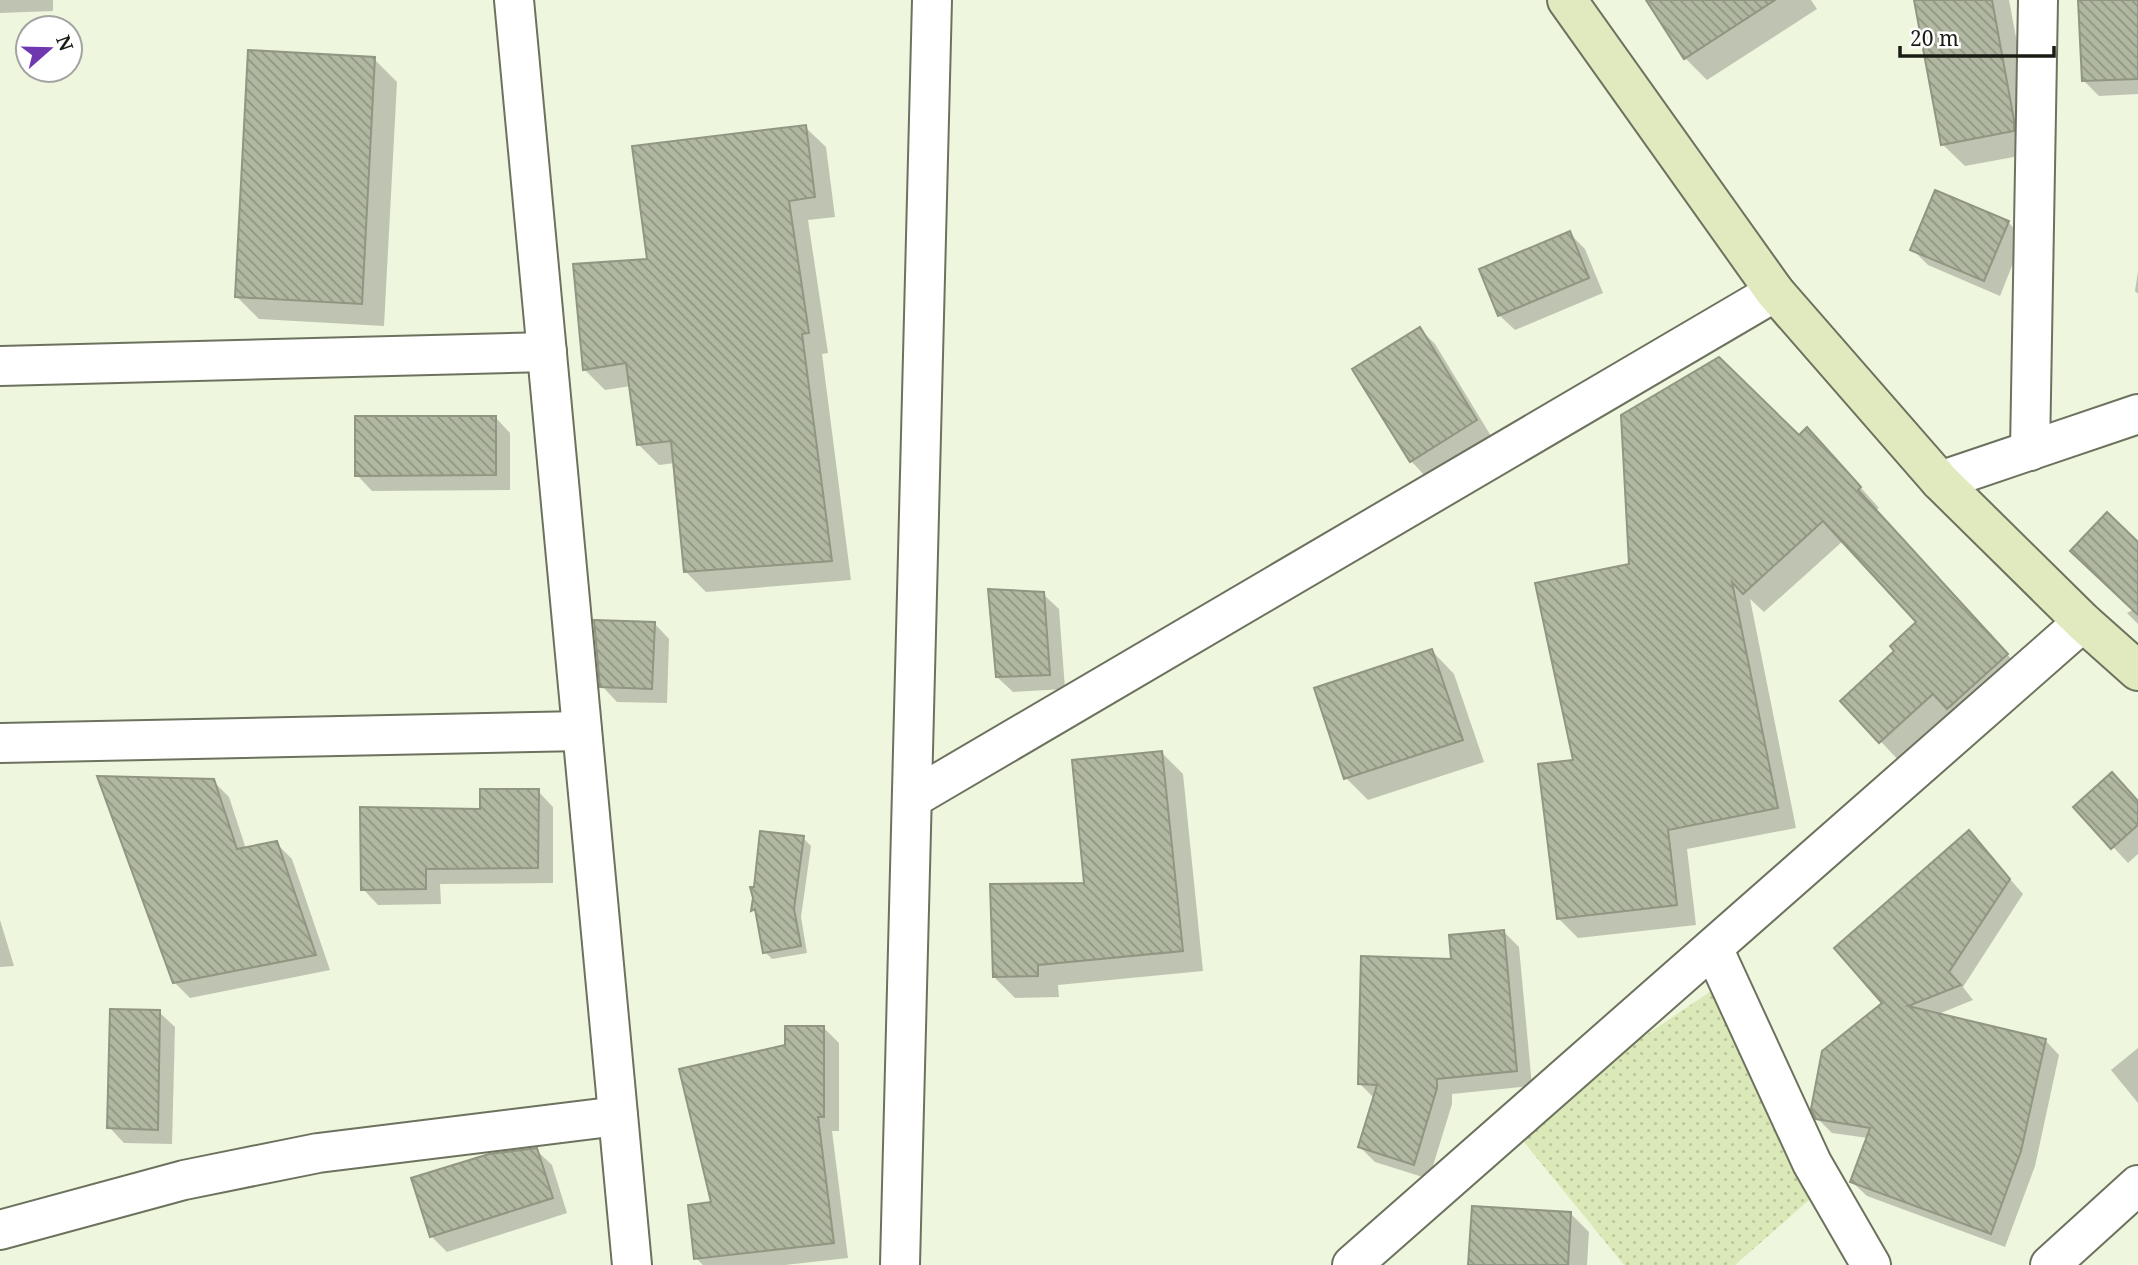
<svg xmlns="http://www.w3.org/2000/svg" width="2138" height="1265" font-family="'Noto Serif',serif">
<defs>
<pattern id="park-dots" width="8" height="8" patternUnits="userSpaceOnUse" patternTransform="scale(1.75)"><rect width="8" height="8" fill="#dae9b7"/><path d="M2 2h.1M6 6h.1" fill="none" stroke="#bac79c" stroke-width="1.8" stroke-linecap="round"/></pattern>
<pattern id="building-back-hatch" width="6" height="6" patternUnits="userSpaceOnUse" patternTransform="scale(1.75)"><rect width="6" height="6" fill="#b1b8a1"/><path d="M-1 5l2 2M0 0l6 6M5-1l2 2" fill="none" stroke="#8f9582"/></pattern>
</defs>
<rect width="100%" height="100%" fill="#eef6de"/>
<!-- park -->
<polygon fill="url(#park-dots)" points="1726,981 1817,1193 1735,1265 1624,1265 1511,1126"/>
<!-- shadow -->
<g fill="#0003">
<polygon points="0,0 53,0 53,11 0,13"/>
<polygon points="1648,0 1811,0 1817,9 1707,80 1685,58"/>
<polygon points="1916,0 2009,0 2036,144 2035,153 1965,166 1942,144"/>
<polygon points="2081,0 2138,0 2138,94 2099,96 2084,81"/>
<polygon points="374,59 397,82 384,326 259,319 237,297"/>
<polygon points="805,127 826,147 835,217 808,220 828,353 822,354 851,580 706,592 685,571 675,463 659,465 639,445 631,386 605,390 585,370 649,260"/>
<polygon points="2008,222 2023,238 2000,296 1928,265 1913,250"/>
<polygon points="1570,234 1585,249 1603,293 1515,330 1499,315"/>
<polygon points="2138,271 2138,294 2135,291"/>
<polygon points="1420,329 1435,344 1491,436 1426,477 1411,461 1354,369"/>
<polygon points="495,417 510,433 510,490 372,491 357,475"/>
<polygon points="1799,437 1826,449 1879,508 1876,510 2026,675 1900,762 1843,701 1897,651 1918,623 1843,541 1764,612 1750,599 1796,828 1687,849 1696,925 1578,938 1559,919 1575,762 1631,565"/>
<polygon points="2138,545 2138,624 2127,613 2134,609"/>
<polygon points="1043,594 1059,609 1065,689 1013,692 997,677"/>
<polygon points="654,623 669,639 667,703 617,702 602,686"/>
<polygon points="1432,651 1454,674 1484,762 1368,800 1346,778"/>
<polygon points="1162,753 1183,774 1203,971 1058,985 1059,997 1015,998 994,977 1086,885"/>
<polygon points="213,781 229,797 246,849 276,843 292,859 330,970 190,998 174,982"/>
<polygon points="538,791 553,807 553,883 440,884 441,904 378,905 363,889 482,810"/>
<polygon points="2138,802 2138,854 2128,863 2076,807"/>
<polygon points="1969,832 2023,894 1963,987 1973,1000 1936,1015 2045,1040 2059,1055 2035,1166 2005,1247 1867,1196 1852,1182 1868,1138 1832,1133 1817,1118 1884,1003"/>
<polygon points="803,838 811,846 801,917 807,953 772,959 765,952 758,915 753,910 756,888"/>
<polygon points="0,920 14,966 0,967"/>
<polygon points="1503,931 1519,947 1532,1086 1452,1094 1452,1104 1429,1179 1375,1162 1360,1147 1374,1098 1359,1083 1453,961"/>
<polygon points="159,1012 175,1027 172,1144 124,1143 109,1127"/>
<polygon points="824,1028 839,1043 839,1131 832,1131 848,1258 785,1265 703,1265 696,1258 713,1204 786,1046"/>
<polygon points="2138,1048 2138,1103 2111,1070"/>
<polygon points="536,1150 552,1165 567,1213 447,1252 431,1236"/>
<polygon points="1571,1214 1589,1232 1587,1265 1470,1265"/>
</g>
<!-- building -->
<g fill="url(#building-back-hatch)" stroke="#909681" stroke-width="2">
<polygon points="1646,0 1775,0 1684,59"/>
<polygon points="1914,0 1992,0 2014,120 2014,131 1941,145"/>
<polygon points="2078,0 2138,0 2138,79 2082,81"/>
<polygon points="248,50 375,57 362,304 235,297"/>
<polygon points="806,125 815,197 789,201 809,333 802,334 832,561 684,572 671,441 637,445 626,363 583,370 573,264 647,259 632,146"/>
<polygon points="1935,190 2009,221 1984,281 1910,250"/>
<polygon points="1570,231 1589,278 1498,316 1479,269"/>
<polygon points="1420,327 1477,420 1410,462 1352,369"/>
<polygon points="1719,357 1799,435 1807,427 1861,487 1858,490 2008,654 1947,709 1933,694 1879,743 1840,701 1894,651 1890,646 1916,622 1823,521 1743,594 1732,582 1778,808 1668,830 1677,905 1557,919 1538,764 1573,760 1535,583 1629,564 1621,415"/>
<polygon points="355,416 496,416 496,475 355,476"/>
<polygon points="2107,512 2138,542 2138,615 2070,551"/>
<polygon points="988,589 1044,592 1050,675 996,677"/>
<polygon points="594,620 655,622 652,689 600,687"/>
<polygon points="1432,649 1463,740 1344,779 1314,688"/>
<polygon points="1162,751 1183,951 1038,965 1038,976 993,977 990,884 1084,883 1072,760"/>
<polygon points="2112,772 2138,801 2138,825 2111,849 2073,807"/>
<polygon points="97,776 214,779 237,849 277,841 316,955 173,983"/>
<polygon points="480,789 539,789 538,868 426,869 426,889 361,890 360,807 480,809"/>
<polygon points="1969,830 2010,879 1949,972 1961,985 1908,1006 2046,1039 2021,1151 1991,1234 1850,1182 1870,1128 1816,1119 1811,1109 1822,1051 1882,1003 1834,948"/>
<polygon points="760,831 804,836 794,909 801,946 763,953 755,909 751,911 753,898 750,887 754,887"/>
<polygon points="1504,930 1517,1071 1437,1079 1437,1088 1414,1165 1358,1147 1377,1085 1358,1084 1361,956 1451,959 1449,935"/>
<polygon points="110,1009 160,1010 158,1130 107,1128"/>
<polygon points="785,1026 824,1026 824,1117 818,1117 834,1243 694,1259 688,1205 711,1202 679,1069 785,1045"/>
<polygon points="537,1148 553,1198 430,1237 411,1178 489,1154"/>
<polygon points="1472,1206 1571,1212 1568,1265 1468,1265"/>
</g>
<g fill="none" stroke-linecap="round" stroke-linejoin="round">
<defs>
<g id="street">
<polyline points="514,0 632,1265"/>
<polyline points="0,366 547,352"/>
<polyline points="2030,451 2038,0"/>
<polyline points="1940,481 2138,414"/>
<polyline points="0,743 582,731"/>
<polyline points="913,798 1775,292"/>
<polyline points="1713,948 1812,1163 1871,1265"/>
<polyline points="0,1230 184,1180 318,1153 618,1116"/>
<polyline points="900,1265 932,0"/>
<polyline points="1352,1265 2083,622"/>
<polyline points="2050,1265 2138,1185"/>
</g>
<polyline id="secondary" points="1567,0 1775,292 1940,481 2083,622 2138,671"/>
</defs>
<!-- street casing -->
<use href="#street" stroke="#6c725e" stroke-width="42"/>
<!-- secondary casing -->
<use href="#secondary" stroke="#6c725e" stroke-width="42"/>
<!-- street -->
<use href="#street" stroke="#fff" stroke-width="38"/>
<!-- secondary -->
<use href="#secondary" stroke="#e1e9bf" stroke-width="38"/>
</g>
<!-- north arrow -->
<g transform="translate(49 49) rotate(70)"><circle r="33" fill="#ffffff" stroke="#a3a4a1" stroke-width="2"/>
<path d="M0-5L12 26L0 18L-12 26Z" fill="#6f38af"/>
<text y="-10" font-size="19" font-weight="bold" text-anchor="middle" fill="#1a1c14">N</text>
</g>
<!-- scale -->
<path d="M1900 46v10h154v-10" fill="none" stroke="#1a1c14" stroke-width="3.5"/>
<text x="1910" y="46" font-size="21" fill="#1a1c14" stroke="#ffffff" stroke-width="5" paint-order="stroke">20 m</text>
</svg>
